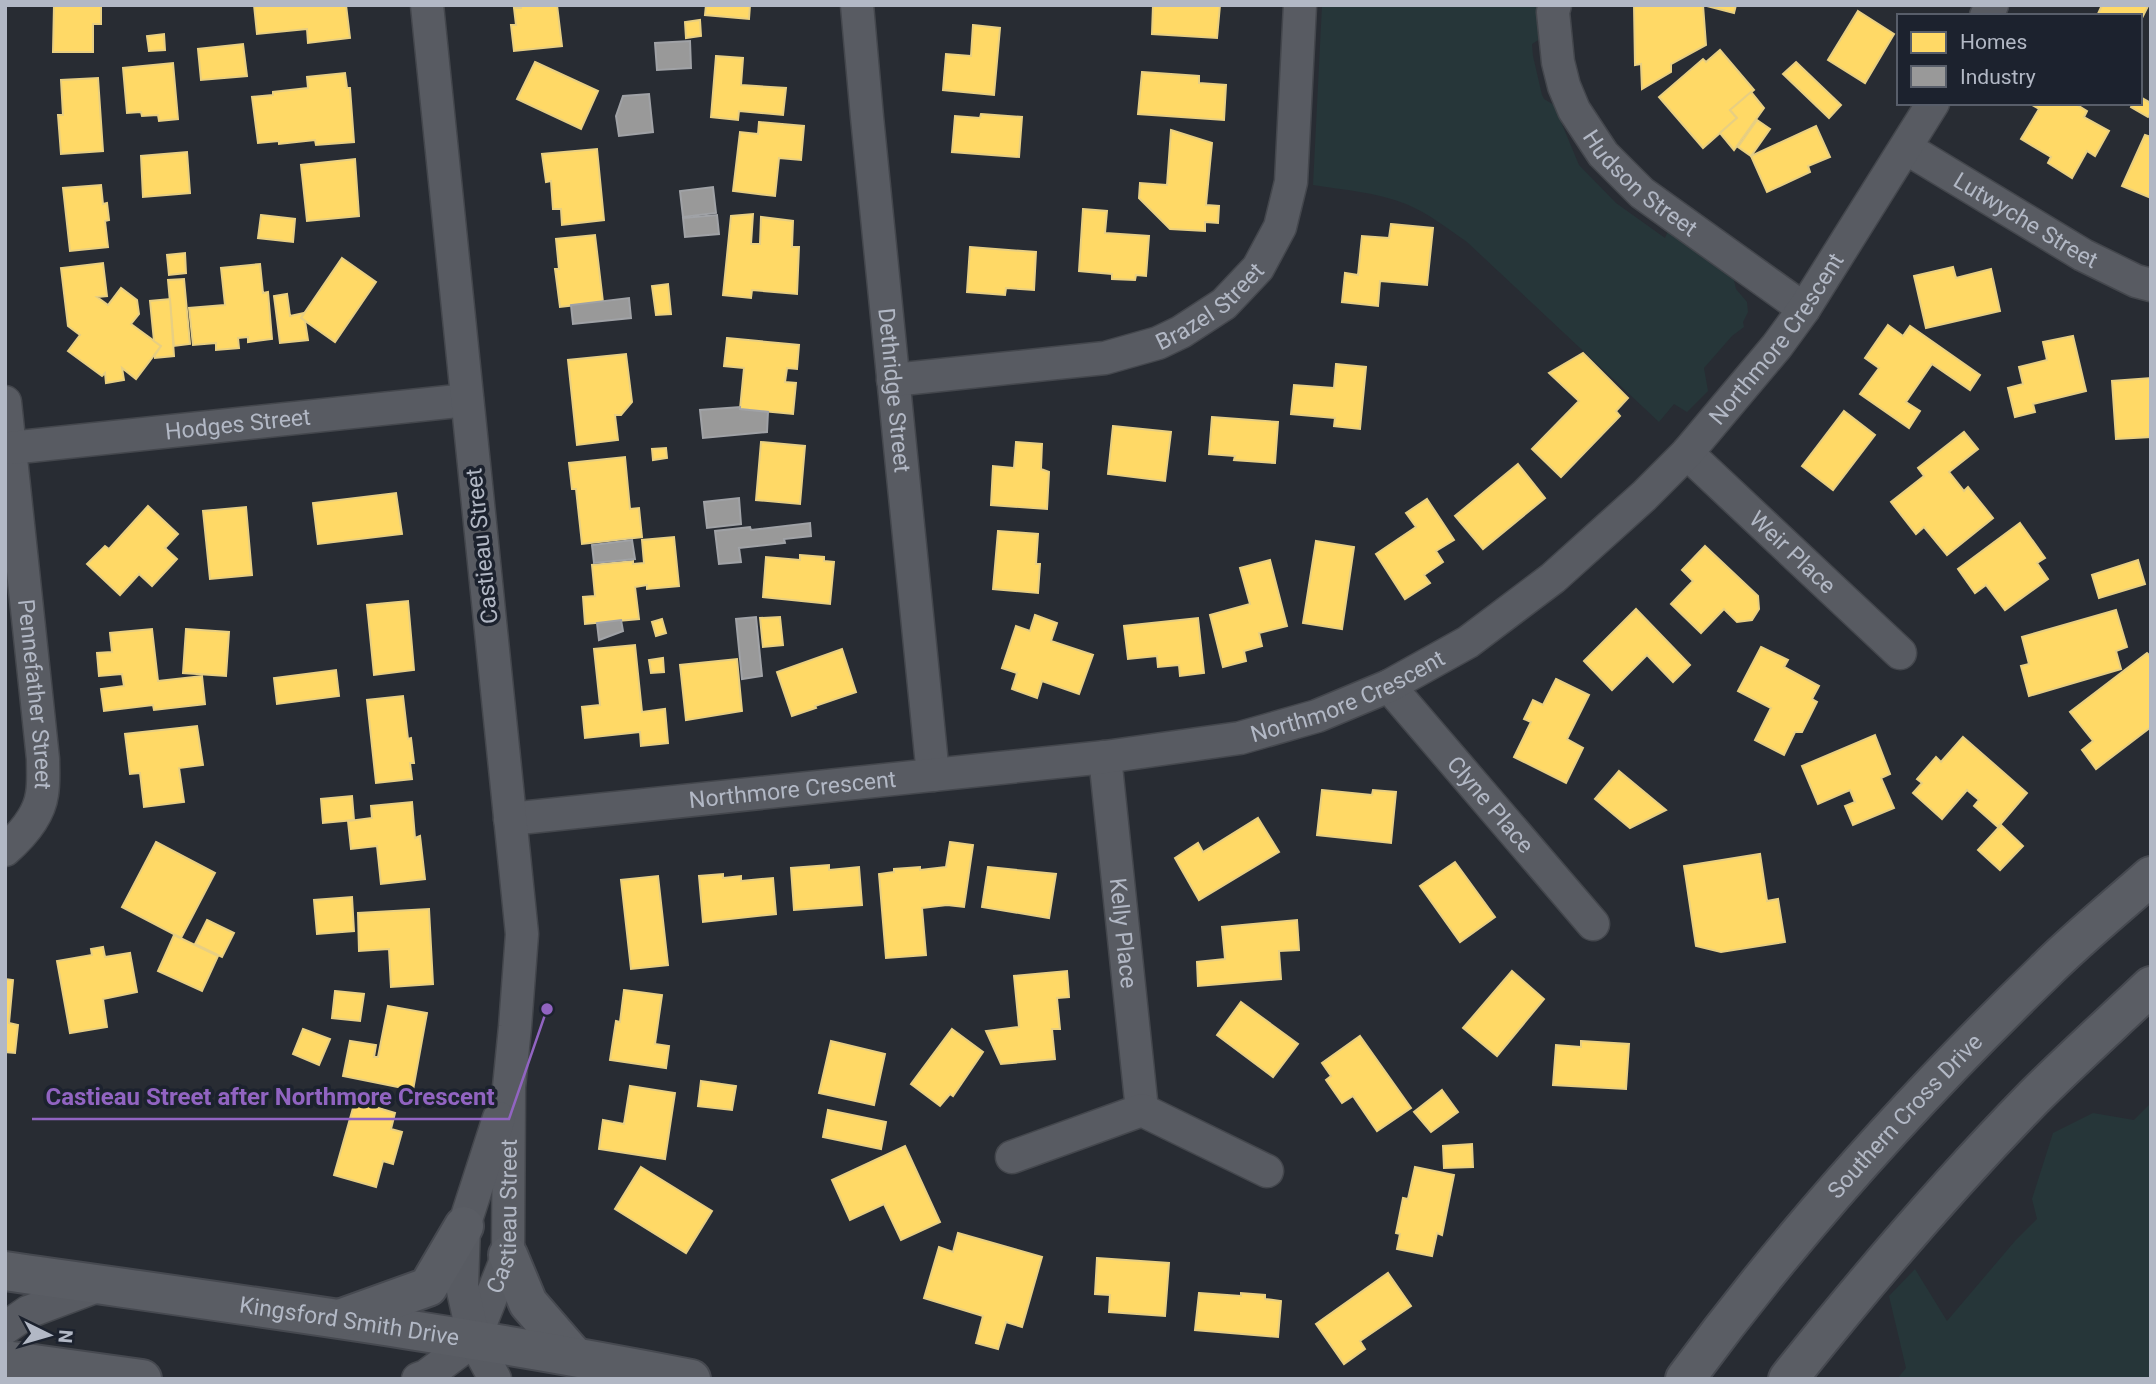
<svg xmlns="http://www.w3.org/2000/svg" width="2156" height="1384" font-family="Roboto,sans-serif">
<rect width="100%" height="100%" fill="#282c33"/>
<!-- green -->
<g fill="#263639">
<path d="M1322,5H1540L1543,37L1532,44L1533,56L1542,95L1544,99L1554,105L1579,165L1616,203L1665,238L1670,226L1732,272L1736,289L1747,302L1748,312L1743,322L1744,327L1732,336L1704,368L1708,391L1687,412L1674,404L1659,422L1467,242C1447,228 1428,213 1406,204C1376,192 1344,190 1313,185Z"/>
<polygon points="2151,1103 2151,1379 1897,1379 1906,1368 1889,1296 1915,1269 1947,1321 2015,1241 2037,1219 2032,1199 2053,1133 2093,1113 2134,1120"/>
</g>
<!-- homes -->
<g fill="#ffd966" stroke="#e8cf82" stroke-width="2">
<polygon points="54,5 101,5 101,24 93,24 93,52 53,52"/>
<polygon points="254,5 346,5 350,38 308,43 307,29 257,34"/>
<polygon points="521,5 557,5 562,46 514,51 511,25 516,25 514,8 521,8"/>
<polygon points="706,5 750,5 749,19 705,15"/>
<polygon points="1153,5 1220,5 1217,38 1152,34"/>
<polygon points="1634,5 1703,5 1706,45 1671,64 1671,72 1642,89 1641,64 1635,65"/>
<polygon points="1703,5 1736,5 1734,13"/>
<polygon points="2102,5 2148,5 2148,6 2140,22 2140,16 2097,16"/>
<polygon points="1858,11 1894,34 1865,83 1828,60"/>
<polygon points="700,20 701,36 686,38 685,22"/>
<polygon points="973,25 1000,28 994,95 943,90 946,54 971,56"/>
<polygon points="164,34 165,50 149,51 147,36"/>
<polygon points="243,44 247,76 201,80 198,49"/>
<polygon points="1720,50 1754,90 1730,110 1737,118 1703,148 1659,97 1703,59 1706,62"/>
<polygon points="716,56 743,58 741,85 786,88 783,115 739,111 738,120 711,117"/>
<polygon points="535,62 598,91 581,129 517,99"/>
<polygon points="1796,62 1841,105 1829,118 1783,74"/>
<polygon points="173,63 178,119 159,121 158,115 142,116 141,112 127,113 123,68"/>
<polygon points="1142,72 1199,76 1199,83 1226,85 1224,120 1138,114"/>
<polygon points="345,73 347,88 350,88 354,142 316,145 315,140 279,144 279,141 258,143 252,97 273,95 273,92 308,88 307,77"/>
<polygon points="98,78 103,151 61,154 58,115 63,115 61,80"/>
<polygon points="1751,92 1764,108 1734,150 1720,133 1737,118 1730,110"/>
<polygon points="2140,97 2151,103 2151,113 2148,117 2131,107 2133,103 2140,103"/>
<polygon points="2029,103 2074,103 2087,111 2084,117 2109,131 2095,156 2087,151 2072,178 2048,163 2051,157 2021,139 2039,109"/>
<polygon points="981,114 1022,117 1019,157 952,152 955,116 980,118"/>
<polygon points="1757,120 1770,129 1751,156 1738,147"/>
<polygon points="759,122 804,126 801,160 779,158 775,196 733,191 740,132 758,134"/>
<polygon points="1816,126 1830,157 1808,166 1810,172 1767,192 1751,156"/>
<polygon points="1171,130 1212,143 1206,205 1219,206 1218,223 1205,222 1205,231 1170,229 1139,198 1140,183 1167,185"/>
<polygon points="2145,135 2151,137 2151,198 2122,186"/>
<polygon points="597,149 604,220 562,225 561,209 553,209 551,181 546,182 542,154"/>
<polygon points="187,152 190,193 143,197 141,156"/>
<polygon points="355,159 359,216 307,221 301,165"/>
<polygon points="101,185 103,204 107,203 109,220 105,221 108,247 70,251 63,188"/>
<polygon points="1083,209 1107,211 1105,233 1149,236 1146,276 1136,275 1135,280 1112,279 1112,274 1079,271"/>
<polygon points="753,214 751,244 760,244 761,217 793,221 792,247 799,247 797,294 752,290 751,298 723,295 731,216"/>
<polygon points="261,215 295,219 293,242 258,238"/>
<polygon points="1391,224 1433,228 1427,285 1380,281 1378,306 1342,302 1345,273 1358,275 1362,236 1389,238"/>
<polygon points="595,235 603,302 560,307 555,269 559,269 556,239"/>
<polygon points="970,247 1036,252 1034,290 1006,288 1005,295 967,292"/>
<polygon points="185,253 186,273 169,275 167,255"/>
<polygon points="342,258 376,282 335,342 301,318"/>
<polygon points="103,263 107,296 97,297 108,305 121,288 137,300 139,314 131,324 161,346 136,379 122,368 124,380 106,383 105,373 102,376 68,351 80,335 68,326 61,268"/>
<polygon points="260,264 263,293 268,292 272,339 248,342 248,337 238,338 239,348 216,350 216,343 193,345 189,308 225,305 221,268"/>
<polygon points="1953,267 1956,278 1991,269 2000,311 1926,328 1914,276"/>
<polygon points="184,279 190,344 174,346 168,280"/>
<polygon points="668,284 671,314 656,315 652,286"/>
<polygon points="287,294 290,316 304,313 301,318 305,321 308,340 280,343 274,296"/>
<polygon points="170,299 174,356 155,358 155,355 161,346 154,341 150,301"/>
<polygon points="1888,325 1903,336 1910,326 1980,375 1970,390 1932,364 1906,402 1920,411 1909,428 1860,394 1879,368 1865,358"/>
<polygon points="2073,336 2086,391 2033,404 2035,412 2015,417 2008,388 2023,384 2019,367 2047,360 2043,342"/>
<polygon points="727,338 799,345 797,369 787,368 785,382 796,383 793,414 740,409 744,368 724,366"/>
<polygon points="1583,353 1628,398 1616,411 1620,416 1561,477 1532,449 1579,401 1549,373"/>
<polygon points="626,354 632,402 621,415 615,415 618,440 577,445 568,360"/>
<polygon points="1336,364 1366,367 1360,429 1334,426 1335,418 1291,414 1294,385 1334,388"/>
<polygon points="2151,378 2151,437 2116,439 2112,381"/>
<polygon points="1844,411 1875,435 1833,490 1802,466"/>
<polygon points="1212,417 1278,422 1275,463 1234,460 1235,456 1209,454"/>
<polygon points="1113,426 1171,432 1165,481 1108,474"/>
<polygon points="1964,432 1978,449 1949,472 1964,491 1968,487 1993,518 1947,555 1924,527 1916,534 1891,502 1924,476 1918,468"/>
<polygon points="761,442 805,446 800,504 756,500"/>
<polygon points="1016,442 1042,444 1041,469 1049,472 1047,509 991,505 993,466 1014,468"/>
<polygon points="666,448 667,458 653,460 652,449"/>
<polygon points="625,457 630,509 639,508 642,537 582,544 576,489 572,489 569,463"/>
<polygon points="1518,464 1545,498 1483,549 1455,516"/>
<polygon points="396,493 402,534 318,544 313,503"/>
<polygon points="1427,499 1454,540 1436,551 1443,562 1424,575 1430,583 1405,599 1376,554 1416,527 1406,513"/>
<polygon points="148,506 178,534 165,548 177,559 152,586 139,574 120,595 87,564 105,546 109,549"/>
<polygon points="246,507 252,575 210,579 203,511"/>
<polygon points="2020,523 2045,558 2037,563 2048,579 2005,610 1986,585 1975,593 1958,569"/>
<polygon points="998,531 1038,534 1036,564 1040,564 1038,593 993,589"/>
<polygon points="674,537 679,586 647,589 647,585 635,587 639,619 585,624 583,597 595,596 592,565 633,561 633,564 644,563 642,540"/>
<polygon points="1316,541 1354,547 1342,629 1303,623"/>
<polygon points="1705,546 1758,596 1759,609 1752,620 1737,622 1724,609 1701,633 1671,604 1693,581 1682,570"/>
<polygon points="800,555 824,557 824,561 834,562 830,604 763,597 766,557 800,560"/>
<polygon points="1270,560 1287,626 1259,633 1262,646 1244,651 1246,661 1223,667 1210,615 1250,604 1240,568"/>
<polygon points="2138,560 2145,584 2099,598 2092,575"/>
<polygon points="408,601 414,670 374,675 367,605"/>
<polygon points="1636,609 1690,665 1673,682 1647,655 1612,690 1584,661"/>
<polygon points="2116,610 2127,647 2116,651 2121,669 2029,696 2021,666 2029,664 2022,637"/>
<polygon points="1035,615 1057,623 1051,641 1093,655 1079,694 1042,681 1037,698 1012,689 1017,673 1002,668 1016,626 1030,631"/>
<polygon points="780,617 783,645 763,647 760,618"/>
<polygon points="1198,618 1204,673 1180,676 1179,665 1158,667 1157,656 1128,659 1124,626"/>
<polygon points="662,619 666,633 656,636 652,622"/>
<polygon points="152,629 158,681 202,676 205,704 154,710 153,705 104,711 101,689 124,686 122,674 99,676 97,653 112,652 110,633"/>
<polygon points="186,629 229,632 226,676 183,673"/>
<polygon points="635,645 642,712 665,709 668,743 641,746 640,732 585,738 582,707 600,705 594,649"/>
<polygon points="1761,647 1788,660 1784,667 1819,686 1812,699 1817,702 1802,732 1795,732 1784,755 1755,740 1771,708 1738,691"/>
<polygon points="842,649 856,692 815,706 816,708 792,716 777,672"/>
<polygon points="2147,653 2151,657 2151,727 2096,769 2082,750 2093,741 2070,712"/>
<polygon points="663,658 664,672 651,673 649,660"/>
<polygon points="737,659 742,711 686,720 680,665"/>
<polygon points="336,670 339,696 277,704 274,678"/>
<polygon points="1556,679 1589,695 1567,739 1583,748 1566,783 1514,757 1531,722 1524,719 1533,700 1543,705"/>
<polygon points="403,696 408,739 411,738 414,763 410,763 412,779 376,783 367,700"/>
<polygon points="197,726 203,765 179,768 184,802 144,807 140,773 130,774 125,734"/>
<polygon points="1875,735 1890,774 1881,778 1894,808 1853,825 1845,806 1855,802 1850,790 1818,804 1802,766"/>
<polygon points="1963,737 2027,793 1998,827 1974,806 1979,800 1967,790 1942,819 1913,793 1922,783 1917,779 1936,757 1941,762"/>
<polygon points="1619,771 1666,810 1630,828 1595,799"/>
<polygon points="1322,790 1372,795 1373,790 1396,792 1391,843 1317,835"/>
<polygon points="352,796 354,820 323,823 321,799"/>
<polygon points="412,802 415,838 420,836 425,879 381,884 377,846 351,849 348,821 372,818 371,806"/>
<polygon points="1258,818 1279,852 1199,900 1175,858 1198,843 1203,852"/>
<polygon points="2001,825 2023,846 2000,870 1978,850"/>
<polygon points="156,842 215,873 181,938 122,907"/>
<polygon points="950,842 973,845 964,907 947,905 922,908 926,955 886,958 879,874 894,872 894,869 920,867 920,870 946,867"/>
<polygon points="1760,854 1767,901 1778,899 1785,942 1721,952 1696,946 1684,866"/>
<polygon points="1455,862 1495,917 1460,942 1420,886"/>
<polygon points="829,865 829,870 859,867 862,905 794,910 791,868"/>
<polygon points="988,867 1056,874 1049,918 982,907"/>
<polygon points="723,874 723,878 741,876 741,881 773,878 776,914 703,922 699,876"/>
<polygon points="658,876 668,965 631,969 621,880"/>
<polygon points="352,897 354,931 317,934 314,900"/>
<polygon points="429,909 433,984 391,987 389,949 359,951 358,913"/>
<polygon points="207,920 234,933 222,957 195,944"/>
<polygon points="1297,920 1299,950 1279,951 1281,979 1198,986 1197,962 1225,959 1222,927"/>
<polygon points="174,935 218,956 202,991 158,971"/>
<polygon points="103,947 105,957 130,953 137,992 103,999 107,1027 70,1033 57,961 92,955 91,949"/>
<polygon points="1067,971 1069,997 1057,998 1060,1029 1052,1029 1055,1059 1001,1064 986,1031 1019,1027 1014,976"/>
<polygon points="1512,971 1544,999 1497,1056 1463,1028"/>
<polygon points="5,979 13,980 9,1023 18,1025 15,1053 5,1052"/>
<polygon points="624,990 662,995 655,1044 669,1046 666,1068 610,1060 616,1021 620,1022"/>
<polygon points="335,991 364,994 360,1021 332,1018"/>
<polygon points="1241,1002 1298,1044 1273,1077 1217,1035"/>
<polygon points="388,1006 427,1013 413,1090 343,1076 350,1041 376,1045 374,1057 378,1057"/>
<polygon points="303,1029 330,1039 319,1065 293,1054"/>
<polygon points="952,1029 983,1052 953,1096 950,1094 940,1106 911,1084"/>
<polygon points="1360,1036 1411,1108 1377,1131 1353,1096 1342,1103 1326,1080 1331,1076 1322,1063"/>
<polygon points="831,1041 885,1054 874,1105 819,1093"/>
<polygon points="1581,1041 1629,1044 1626,1089 1553,1085 1556,1045 1581,1047"/>
<polygon points="701,1081 736,1086 732,1110 698,1106"/>
<polygon points="630,1086 675,1093 665,1159 599,1149 603,1120 624,1124"/>
<polygon points="1442,1090 1458,1112 1431,1132 1414,1112"/>
<polygon points="355,1101 395,1113 391,1129 402,1132 393,1164 383,1161 376,1187 334,1175"/>
<polygon points="828,1110 886,1122 881,1149 823,1137"/>
<polygon points="1472,1144 1473,1167 1444,1168 1443,1146"/>
<polygon points="905,1146 940,1222 901,1240 884,1204 850,1220 832,1180"/>
<polygon points="641,1167 712,1211 686,1253 615,1209"/>
<polygon points="1415,1167 1454,1175 1442,1235 1437,1233 1432,1256 1397,1249 1400,1234 1396,1233 1403,1198 1408,1199"/>
<polygon points="958,1233 1042,1257 1022,1327 1006,1322 998,1349 976,1343 983,1316 924,1298 939,1247 953,1252"/>
<polygon points="1097,1258 1169,1263 1165,1316 1109,1312 1110,1295 1095,1294"/>
<polygon points="1388,1273 1411,1306 1360,1341 1365,1349 1344,1364 1316,1324"/>
<polygon points="1199,1293 1241,1296 1241,1293 1265,1295 1265,1299 1281,1301 1278,1337 1195,1330"/>
</g>
<!-- industry -->
<g fill="#999" stroke="#a0a2a6" stroke-width="2">
<polygon points="690,41 691,68 657,70 655,43"/>
<polygon points="649,94 653,132 619,136 616,116 623,96"/>
<polygon points="713,187 716,213 683,217 680,191"/>
<polygon points="717,215 719,234 685,237 683,218"/>
<polygon points="629,298 631,318 573,324 571,305"/>
<polygon points="740,407 740,409 768,412 767,432 703,438 700,410"/>
<polygon points="739,498 741,524 707,528 704,502"/>
<polygon points="810,523 811,536 784,539 785,543 739,548 741,562 719,564 715,531 750,527 751,530"/>
<polygon points="632,540 635,559 594,563 592,545"/>
<polygon points="756,617 762,676 742,679 736,619"/>
<polygon points="621,620 623,631 599,640 597,623"/>
</g>
<g fill="none" stroke-linecap="round" stroke-linejoin="round">
<defs>
<g id="minor">
<path id="s1" d="M857,5L867,117L933,775"/>
<path id="s2" d="M1555,5L1553,12L1558,62L1564,86L1574,110L1603,154L1642,193L1804,309"/>
<polyline points="1986,16 1992,5"/>
<path id="s3" d="M1906,148L2083,255L2136,281L2151,285"/>
<path id="s4" d="M893,380L1105,358L1158,343L1181,332L1224,304L1258,268L1280,227L1291,182L1300,5"/>
<path id="s5" d="M5,402L43,759C43,770 44,783 42,794C39,816 21,836 5,850"/>
<path id="s6" d="M10,448L467,400"/>
<path id="s7" d="M1687,453L1900,653"/>
<path id="s8" d="M1389,686L1593,924"/>
<path id="s9" d="M1105,757L1142,1110"/>
<path id="s10" d="M510,819L1105,757L1240,738L1317,716L1389,686L1468,642L1553,578L1644,496L1687,453L1777,346L1804,309L1933,103"/>
<polyline points="1012,1157 1142,1110 1267,1171"/>
<polyline points="5,1328 28,1312 100,1285"/>
<path id="s11" d="M418,1379L426,1376L474,1340L508,1255L509,1087L515,1027L522,934L427,5"/>
<polyline points="495,1379 474,1340 462,1286 464,1226 499,1118"/>
</g>
<g id="major">
<polyline points="508,1255 528,1303 573,1355"/>
<path id="s12" d="M5,1271C234,1304 464,1334 691,1379"/>
<polyline points="342,1318 428,1287 464,1226"/>
<polyline points="5,1360 142,1379"/>
<path id="s13" d="M1685,1379C1792,1233 1914,1098 2044,972C2078,938 2115,908 2151,876"/>
<path d="M1788,1379C1866,1281 1947,1186 2034,1097C2072,1059 2112,1023 2151,986"/>
</g>
</defs>
<!-- minor casing -->
<use href="#minor" stroke="#44474d" stroke-width="35"/>
<!-- major casing -->
<use href="#major" stroke="#464950" stroke-width="42"/>
<!-- minor -->
<use href="#minor" stroke="#585b62" stroke-width="32"/>
<!-- major -->
<use href="#major" stroke="#5a5d64" stroke-width="38"/>
</g>
<g text-anchor="middle" dominant-baseline="central" stroke-width="7" stroke-linejoin="round" paint-order="stroke">
<!-- street labels -->
<g font-size="23" fill="#b2b8c5" stroke="#1c222e">
<text stroke="none"><textPath href="#s2" startOffset="208">Hudson Street</textPath></text>
<text stroke="none"><textPath href="#s3" startOffset="140">Lutwyche Street</textPath></text>
<text stroke="none"><textPath href="#s4" startOffset="332">Brazel Street</textPath></text>
<text stroke="none"><textPath href="#s10" startOffset="1418">Northmore Crescent</textPath></text>
<text stroke="none"><textPath href="#s1" startOffset="387">Dethridge Street</textPath></text>
<text stroke="none"><textPath href="#s6" startOffset="229">Hodges Street</textPath></text>
<text transform="translate(482 546) rotate(-96)">Castieau Street</text>
<text stroke="none"><textPath href="#s7" startOffset="145">Weir Place</textPath></text>
<text stroke="none"><textPath href="#s10" startOffset="850">Northmore Crescent</textPath></text>
<text stroke="none"><textPath href="#s5" startOffset="294">Pennefather Street</textPath></text>
<text stroke="none"><textPath href="#s10" startOffset="284">Northmore Crescent</textPath></text>
<text stroke="none"><textPath href="#s8" startOffset="156">Clyne Place</textPath></text>
<text stroke="none"><textPath href="#s9" startOffset="177">Kelly Place</textPath></text>
<text stroke="none"><textPath href="#s13" startOffset="343">Southern Cross Drive</textPath></text>
<text stroke="none"><textPath href="#s11" startOffset="198">Castieau Street</textPath></text>
<text stroke="none"><textPath href="#s12" startOffset="348">Kingsford Smith Drive</textPath></text>
</g>
</g>
<!-- callouts -->
<path fill="none" stroke="#9164c1" stroke-width="2.5" d="M547 1009L509 1119H32"/>
<circle fill="#9164c1" stroke="#1c222e" stroke-width="2.5" cx="547" cy="1009" r="7"/>
<g font-size="24" text-anchor="middle" font-weight="bold" fill="#9164c1" stroke="#1c222e" stroke-width="7" stroke-linejoin="round" paint-order="stroke">
<text x="270" y="1105">Castieau Street after Northmore Crescent</text>
</g>
<!-- border -->
<rect width="2156" height="1384" fill="none" stroke="#b2b8c5" stroke-width="14"/>
<!-- legend -->
<rect x="1897" y="14" width="245" height="91" fill="#1c222e" stroke="#585e6a" stroke-width="2"/>
<rect x="1911" y="32" width="35" height="21" fill="#ffd966" stroke="#585e6a" stroke-width="2"/>
<text x="1960" y="49" font-size="21" fill="#b2b8c5">Homes</text>
<rect x="1911" y="66" width="35" height="21" fill="#999999" stroke="#585e6a" stroke-width="2"/>
<text x="1960" y="84" font-size="21" fill="#b2b8c5">Industry</text>
<!-- north arrow -->
<g transform="translate(49 1335) rotate(95)" stroke="#1c222e" stroke-width="5" paint-order="stroke">
<path d="M0-5L12 26L0 18L-12 26Z" fill="#b2b8c5"/>
<text y="-10" font-size="19" font-weight="bold" text-anchor="middle" fill="#b2b8c5">N</text>
</g>
</svg>
